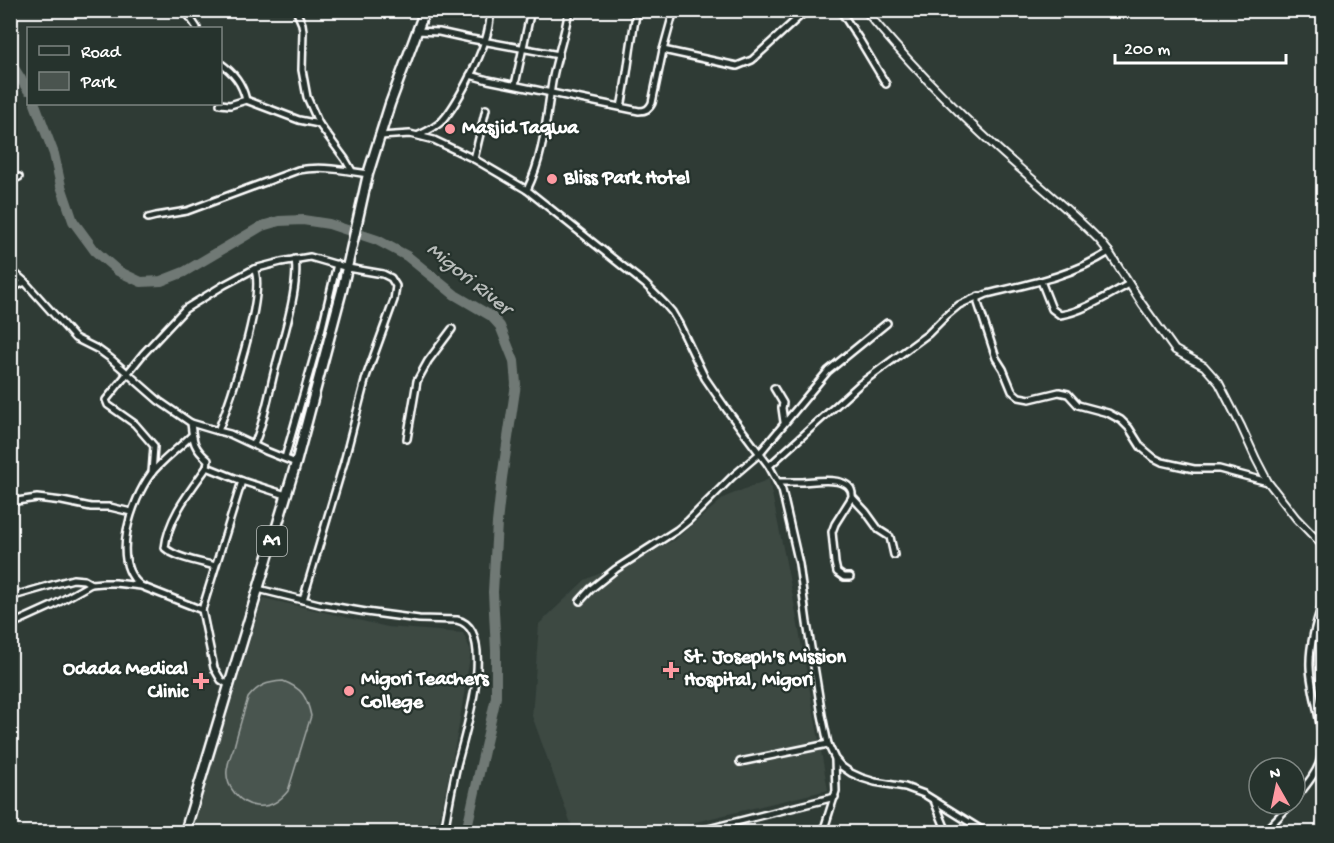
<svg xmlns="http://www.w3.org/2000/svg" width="1334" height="843" font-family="'Gochi Hand',sans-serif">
<rect width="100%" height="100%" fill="#2f3b35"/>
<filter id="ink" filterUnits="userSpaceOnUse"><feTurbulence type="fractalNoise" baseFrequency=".0167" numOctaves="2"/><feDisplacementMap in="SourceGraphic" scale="12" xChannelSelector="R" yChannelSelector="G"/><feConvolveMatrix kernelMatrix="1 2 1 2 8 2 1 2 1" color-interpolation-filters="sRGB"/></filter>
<g filter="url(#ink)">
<!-- built -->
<g fill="#3c4842">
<polygon points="769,479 792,592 828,790 654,832 574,832 532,716 539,624 585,580 675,540 725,497"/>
<polygon points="263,598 388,627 463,633 471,651 458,731 437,832 191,832"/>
</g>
<!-- green -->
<path fill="#4a544f" stroke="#a4aaa7" stroke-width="1.5" d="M283,681C302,688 307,697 311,716L288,791C280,801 270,808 256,806C240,804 225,786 227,770C228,762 231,754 234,747C238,731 243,715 248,698C258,685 267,682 283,681Z"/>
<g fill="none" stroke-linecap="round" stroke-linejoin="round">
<!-- river -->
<g stroke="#707975" stroke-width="10">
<polyline points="10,62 28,90"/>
<polyline points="35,104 54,154 61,186 73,221 95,251 118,271 141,282 161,281 184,272 262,226 279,221 303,220 329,224 377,240 407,256 455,295 491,316 500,326 514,361 516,384 502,478 497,523 493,592 496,651 496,697 466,832"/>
</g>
<defs>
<g id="minor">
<polyline points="185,10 197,28"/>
<polyline points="296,10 302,24 303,31 302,70 307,97 319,124 345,159 352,171"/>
<polyline points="840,10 859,39 886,84"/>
<polyline points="417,31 439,32 471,39 559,55"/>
<polyline points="663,50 737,66 752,60 799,17 808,10"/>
<path d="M220,63C234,73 242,83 246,100L299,120L319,124"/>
<path d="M470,75L488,80L639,111C646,111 649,109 652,103L663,50L674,10"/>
<polyline points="515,85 531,10"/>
<polyline points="220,104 230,105 246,100"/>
<path d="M621,107C628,75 630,43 637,10"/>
<path d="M419,135C428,131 436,127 443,120C458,103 479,60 486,38C489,29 490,20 491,10"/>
<polyline points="380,136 410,134 434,140 474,159 527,190 645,284 665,304 672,312 679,324 705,378 727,410 769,466 782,490 799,564 807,623 822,715 828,744 835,759 841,766 851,773 862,778 875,782 905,787 924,794 985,832"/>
<polyline points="474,159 486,109"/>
<polyline points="10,181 19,177"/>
<path d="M527,190C544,155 546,119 552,82C556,58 565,35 569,10"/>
<path d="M148,218L156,216L187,211L298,170C322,166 344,170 368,174"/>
<path d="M1109,252C1072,276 1029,284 987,294L978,298V303L996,358L1003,369L1012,391L1019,397L1030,399L1059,392L1068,394L1078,405L1108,413L1121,420L1129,428L1141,447L1154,458L1162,462L1194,469H1219L1268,482"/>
<path d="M10,269L25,282L75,338L99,350L110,358L159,401L191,423C193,442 194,448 208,460L207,467L242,481L286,495"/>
<path d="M1041,281L1052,309L1060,315C1082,312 1109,295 1129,284"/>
<polyline points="10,289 25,282"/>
<polyline points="774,388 783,403 782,408 784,422"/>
<path d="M191,423L218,431C229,404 267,291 254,269"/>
<polyline points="218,431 230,434 266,451 296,463"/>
<polyline points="407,439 417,381 428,361 452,329"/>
<path d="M254,445C264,422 268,398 274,373C281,344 300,288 295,259"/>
<polyline points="285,458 320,336 337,264"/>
<polyline points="769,466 860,384 928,334 947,315 959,305 979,296"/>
<path d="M207,467C190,491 168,518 165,548C176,558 201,562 215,566"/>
<polyline points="152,473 154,446 135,424 108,405 106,400 143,354 185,309 224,285 254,269 281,262 310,257 348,268 383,274 391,278 396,286 394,300 366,377 344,462 303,600"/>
<path d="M779,482C787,482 795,482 803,482C817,481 854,475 852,497L835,524L832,532L835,563L837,572L844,577H850"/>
<polyline points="852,497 866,512 879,530 890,537 894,555"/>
<polyline points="10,502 37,498 62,501 91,507 110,507 131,512"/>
<path d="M140,585C110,560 132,500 151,474C161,461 180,447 192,435"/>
<path d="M258,589L319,604L366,612L419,619L457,620C499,629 464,737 457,765C452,787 448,810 444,832"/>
<polyline points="10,597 73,579 84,580 91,584"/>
<polyline points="580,601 591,589 616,569 677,530 688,521 732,477 759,454 828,371 887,323"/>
<polyline points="202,610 242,481"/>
<polyline points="10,625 52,606 91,584 102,583 115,583 141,586 202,610 214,668 221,680 230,686"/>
<polyline points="740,762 828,744"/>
<path d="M1295,799C1304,788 1314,777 1319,764C1329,737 1311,697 1310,667C1309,644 1317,620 1324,598"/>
<polyline points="935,803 947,832"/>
<polyline points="696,832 835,797"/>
<polyline points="823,832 836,791 835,760"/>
<polyline points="1264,832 1291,804"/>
</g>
<path id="tertiary" d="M865,10C906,60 951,106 998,149C1032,180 1068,208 1100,241L1109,252L1142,304L1175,350L1204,366L1219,383L1241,426L1256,459L1268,482L1296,518L1324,547"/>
<polyline id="trunk" points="185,832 296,463 342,290 368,174 390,104 425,10"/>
</defs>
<!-- minor casing -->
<use href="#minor" stroke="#fff" stroke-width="10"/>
<!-- tertiary casing -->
<use href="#tertiary" stroke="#fff" stroke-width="10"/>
<!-- trunk casing -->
<use href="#trunk" stroke="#fff" stroke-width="13"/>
<!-- minor -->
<use href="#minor" stroke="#26332d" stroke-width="5"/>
<!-- tertiary -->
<use href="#tertiary" stroke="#26332d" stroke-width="6"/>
<!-- trunk -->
<use href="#trunk" stroke="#26332d" stroke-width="8"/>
</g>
</g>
<!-- markers -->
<g fill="#ff9aa2" stroke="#26332d" stroke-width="2">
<circle cx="450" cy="129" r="6"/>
<circle cx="552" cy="179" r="6"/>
<path d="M668 661h6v6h6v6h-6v6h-6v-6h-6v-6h6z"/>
<path d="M198 672h6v6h6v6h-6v6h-6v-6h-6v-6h6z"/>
<circle cx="349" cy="691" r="6"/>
</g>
<g text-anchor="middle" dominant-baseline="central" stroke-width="4.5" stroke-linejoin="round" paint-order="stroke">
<!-- shield labels -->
<rect fill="#26332d" stroke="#bec2c0" stroke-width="1.5" x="257" y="526" width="30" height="30" rx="4.5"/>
<g font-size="18" font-weight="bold" fill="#fff">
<text x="272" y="541">A1</text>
</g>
<!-- poi labels -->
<g font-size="20" font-weight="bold" fill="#fff" stroke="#26332d" text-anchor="start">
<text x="462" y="129">Masjid Taqwa</text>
<text x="564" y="179">Bliss Park Hotel</text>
<text x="684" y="658">St. Joseph's Mission<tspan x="684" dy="23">Hospital, Migori</tspan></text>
<text x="188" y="670" text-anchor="end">Odada Medical<tspan x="188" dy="23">Clinic</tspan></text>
<text x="361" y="680">Migori Teachers<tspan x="361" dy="23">College</tspan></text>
</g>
<!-- water labels -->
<g font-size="21" font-style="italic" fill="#b8bcba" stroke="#26332d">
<text transform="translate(468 280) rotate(39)">Migori River</text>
</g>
</g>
<!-- margin -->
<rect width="1334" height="843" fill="none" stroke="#26332d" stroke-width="36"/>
<rect x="18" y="18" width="1298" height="807" fill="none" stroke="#fff" stroke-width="2" filter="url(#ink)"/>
<!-- legend -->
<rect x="27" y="27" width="195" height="78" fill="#26332d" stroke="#7d8581" stroke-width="1.5"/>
<rect x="39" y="46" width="30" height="9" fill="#26332d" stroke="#7d8581" stroke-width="1.5"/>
<text x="81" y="57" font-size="18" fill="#ffffff">Road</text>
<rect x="39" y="72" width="30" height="18" fill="#4a544f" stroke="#7d8581" stroke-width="1.5"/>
<text x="81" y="87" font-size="18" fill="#ffffff">Park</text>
<!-- north arrow -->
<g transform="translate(1277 786) rotate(351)"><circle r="28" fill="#26332d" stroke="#7d8581" stroke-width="1.5"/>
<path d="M0-4.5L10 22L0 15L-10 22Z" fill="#ff9aa2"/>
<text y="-9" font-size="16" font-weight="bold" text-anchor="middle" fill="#ffffff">N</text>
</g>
<!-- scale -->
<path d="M1115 54v9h171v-9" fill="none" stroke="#ffffff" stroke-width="3"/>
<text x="1124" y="54" font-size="18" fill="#ffffff" stroke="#26332d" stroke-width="4.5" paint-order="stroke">200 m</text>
</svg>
